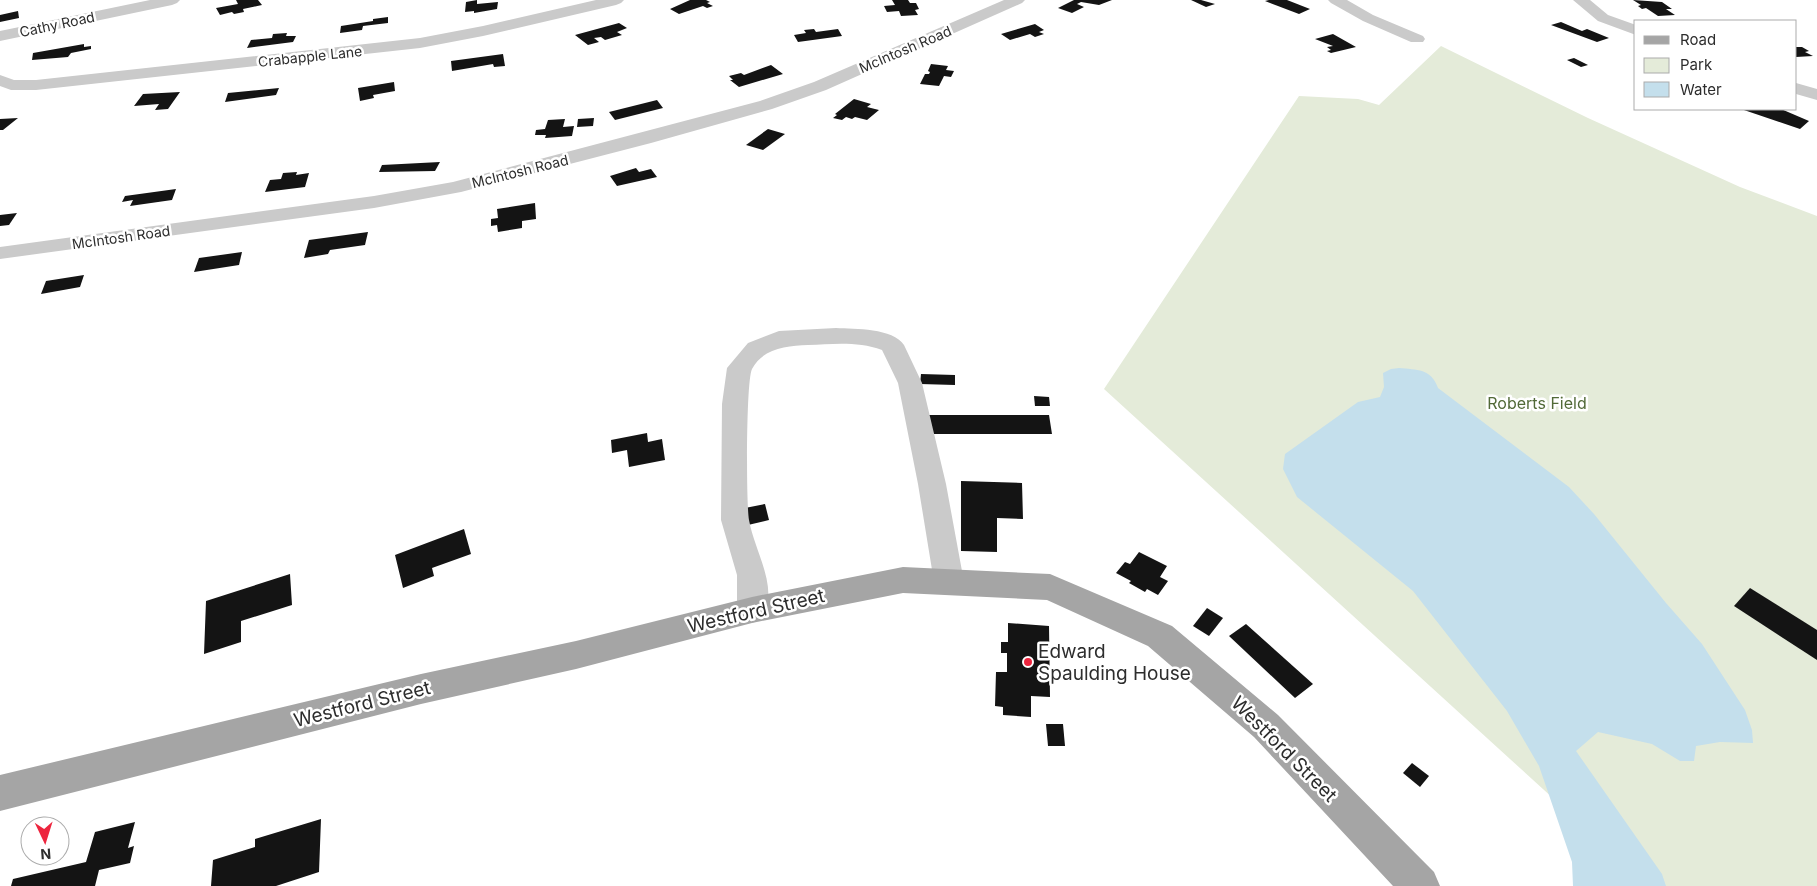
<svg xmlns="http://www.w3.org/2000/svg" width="1817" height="886" font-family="Inter,sans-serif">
<rect width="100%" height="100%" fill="#fff"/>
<!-- green -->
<polygon fill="#e4ebd9" points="1441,46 1588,118 1740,187 1817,216 1817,886 1609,886 1634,872 1104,389 1299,96 1358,99 1379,105"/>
<!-- water -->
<path fill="#c4dfec" d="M1399,368C1417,370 1431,368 1438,388L1569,487L1594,514L1666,603L1702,644L1745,710L1752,730L1753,743L1720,742L1696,746L1694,761H1680L1652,744L1598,732L1576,751L1662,874L1666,886H1573L1572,862L1539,766L1507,711L1413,591L1297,497L1283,469L1285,454L1358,402L1380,397L1384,387L1383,373L1391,369Z"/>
<!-- building -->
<g fill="#141414">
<polygon points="236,0 258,0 262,5 243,9 244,12 234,14 232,12 220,15 216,8 238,4"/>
<polygon points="477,0 477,4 498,2 497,9 474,13 474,11 465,12 466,2"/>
<polygon points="690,0 706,0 710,2 707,3 713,6 707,8 703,6 679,14 670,9"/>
<polygon points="892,0 908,0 910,3 916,3 919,9 915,10 918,15 901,16 899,11 887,12 884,6 895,5"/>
<polygon points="1074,0 1112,0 1099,5 1081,2 1077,4 1084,7 1072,13 1058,8"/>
<polygon points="1191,0 1201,0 1215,4 1206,7"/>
<polygon points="1269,0 1287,0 1310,9 1299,14 1265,1"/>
<polygon points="1633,0 1662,2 1672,9 1666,9 1675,15 1658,16 1646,8 1642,9 1638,6 1641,5"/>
<polygon points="18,11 19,18 0,22 0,15"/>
<polygon points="388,17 388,23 363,26 362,30 340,33 341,26 373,21 373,19"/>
<polygon points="1561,22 1582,31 1587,29 1609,38 1597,42 1551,25"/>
<polygon points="619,23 627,28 617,32 622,35 605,40 601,37 594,38 599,42 588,45 575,35"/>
<polygon points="1035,24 1044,30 1039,32 1044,34 1035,37 1030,34 1010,40 1001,34"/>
<polygon points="814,29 816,32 838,29 842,36 798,42 794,35 806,33 804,30"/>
<polygon points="287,33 286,36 296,36 293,42 247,48 251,40 272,38 273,34"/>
<polygon points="1333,34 1356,47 1331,53 1327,51 1331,50 1327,47 1333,46 1315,39"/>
<polygon points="84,44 84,47 91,46 91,49 71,53 68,57 32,60 33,53"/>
<polygon points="1796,47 1802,47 1809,51 1805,52 1813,56 1796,57"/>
<polygon points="503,54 505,66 494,67 493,64 452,71 451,61"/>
<polygon points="1574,58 1588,65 1581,67 1567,60"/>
<polygon points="931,64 948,66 946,70 954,71 951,77 944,76 939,86 920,84 925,74 929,74 930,72 928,71"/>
<polygon points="771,65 783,74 739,87 730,80 733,80 729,76 741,73 744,75"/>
<polygon points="394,82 395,91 373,95 374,98 360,101 358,88"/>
<polygon points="279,88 276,95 225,102 228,93"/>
<polygon points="180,92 168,109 155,110 159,104 134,106 143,94"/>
<polygon points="854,99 871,104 867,107 879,110 867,120 855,117 852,119 846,117 842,120 833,118 837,115 835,114"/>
<polygon points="657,100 663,108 615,120 609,112"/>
<polygon points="1741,109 1781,109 1809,121 1800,129"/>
<polygon points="18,118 3,130 0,130 0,119"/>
<polygon points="594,118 593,126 577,127 578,119"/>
<polygon points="565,119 563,127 574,126 572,136 545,138 546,135 535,135 536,130 545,129 548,120"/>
<polygon points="768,129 785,134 763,150 746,145"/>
<polygon points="440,162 435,171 379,172 382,165"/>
<polygon points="636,168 639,172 651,169 657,177 617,186 610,176"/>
<polygon points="297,172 296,175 309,173 305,187 265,192 270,180 281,179 283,173"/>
<polygon points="176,189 172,200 130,206 133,200 122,202 125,196"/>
<polygon points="535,203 536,219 522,221 522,228 498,232 497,225 491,226 491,219 498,218 497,209"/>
<polygon points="17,213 9,225 0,226 0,215"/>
<polygon points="368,232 365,245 330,250 328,254 304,258 309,240"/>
<polygon points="242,252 239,265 194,272 199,258"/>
<polygon points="84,275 80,287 41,294 46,281"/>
<polygon points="921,374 955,375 955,385 920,384"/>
<polygon points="1034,396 1049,397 1050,406 1035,406"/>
<polygon points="922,415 1049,415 1052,434 923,434"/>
<polygon points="647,433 648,442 662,439 665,460 629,467 627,450 612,453 611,440"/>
<polygon points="961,481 1022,483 1023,519 997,518 997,552 961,551"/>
<polygon points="765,504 769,520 748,525 745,508"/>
<polygon points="464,529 471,554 432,568 434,576 403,588 395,555"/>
<polygon points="1139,552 1167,566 1160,577 1168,581 1158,595 1147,589 1145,592 1129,583 1131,581 1116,573 1125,562 1130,564"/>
<polygon points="290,574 292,605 241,621 241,642 204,654 206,601"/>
<polygon points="1750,588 1817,630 1817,660 1734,606"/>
<polygon points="1207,608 1223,618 1209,636 1193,626"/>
<polygon points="1008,623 1049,626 1050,697 1031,696 1031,717 1003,715 1003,707 995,706 996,672 1007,672 1007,653 1001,653 1001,642 1008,642"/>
<polygon points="1246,624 1313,684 1295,698 1229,636"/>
<polygon points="1046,724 1063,724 1065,746 1048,746"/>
<polygon points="1412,763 1429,776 1420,787 1403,773"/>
<polygon points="321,819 319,872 276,886 211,886 213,860 255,847 255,839"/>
<polygon points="135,822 128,848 134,846 130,863 99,870 95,886 11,886 13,879 86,862 95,832"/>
</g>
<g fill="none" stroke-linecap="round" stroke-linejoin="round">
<!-- minor -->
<g fill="#cacaca" fill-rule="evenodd">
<polygon points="150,0 180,0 177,3 172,5 0,41 0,31"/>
<polygon points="596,0 624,0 621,3 616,5 483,36 420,48 36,90 11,90 0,86 0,75 14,80 36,80 420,38 483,26"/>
<polygon points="1004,0 1025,0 1022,3 826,90 772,109 651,143 461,192 374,208 0,259 0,247 374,196 453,182 760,101 814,82"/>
<polygon points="1328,0 1347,0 1373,15 1423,36 1425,39 1423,42 1411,42 1363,21 1331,3"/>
<polygon points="1573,0 1590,0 1608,15 1636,25 1636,35 1598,21"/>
<polygon points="1796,83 1817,89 1817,100 1796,94"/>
<path d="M836,328C855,329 893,328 904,345L922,383L946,484L964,582L960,591L949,594L938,591L934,582L918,484L898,383L882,350C858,341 833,344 808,345C787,346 763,348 752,369C746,380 746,504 749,520C755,553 779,586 763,619L752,623L741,619L737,610V575L721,520L722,404L727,368L748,343L779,331Z"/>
</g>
<!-- major -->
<polygon fill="#a5a5a5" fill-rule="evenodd" points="903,567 1050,574 1172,626 1278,715 1434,872 1440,886 1393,886 1254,737 1148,646 1047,600 903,593 752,623 576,669 421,704 0,811 0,775 421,674 576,641 752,597"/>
</g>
<!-- markers -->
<circle fill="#ed253e" stroke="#fff" stroke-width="2" cx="1028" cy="662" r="5"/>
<g text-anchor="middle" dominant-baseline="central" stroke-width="5" stroke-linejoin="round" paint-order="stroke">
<!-- far-street labels -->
<g font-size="14" fill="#2d2d2d" stroke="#fff">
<text transform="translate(57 24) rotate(-12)">Cathy Road</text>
<text transform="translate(905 49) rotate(-23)">McIntosh Road</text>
<text transform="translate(310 56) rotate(-6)">Crabapple Lane</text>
<text transform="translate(520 171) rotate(-14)">McIntosh Road</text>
<text transform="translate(121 237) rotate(-8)">McIntosh Road</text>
</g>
<!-- park labels -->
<g font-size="16" fill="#526a38" stroke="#fff">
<text x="1537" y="403">Roberts Field</text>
</g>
<!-- near-street labels -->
<g font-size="19" fill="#2d2d2d" stroke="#fff">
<text transform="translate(756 611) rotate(-13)">Westford Street</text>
<text transform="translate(362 704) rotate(-14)">Westford Street</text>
<text transform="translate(1284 749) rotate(45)">Westford Street</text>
</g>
<!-- near-poi labels -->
<g font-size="19" fill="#2d2d2d" stroke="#fff" text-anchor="start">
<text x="1038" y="651">Edward<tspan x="1038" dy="22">Spaulding House</tspan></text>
</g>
</g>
<!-- legend -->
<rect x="1634" y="20" width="162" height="90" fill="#ffffff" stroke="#ababab"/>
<rect x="1644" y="36" width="25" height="8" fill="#a5a5a5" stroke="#ababab"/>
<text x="1680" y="45" font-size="15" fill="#2d2d2d">Road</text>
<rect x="1644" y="58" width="25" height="15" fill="#e4ebd9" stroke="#ababab"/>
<text x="1680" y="70" font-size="15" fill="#2d2d2d">Park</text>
<rect x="1644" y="82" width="25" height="15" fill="#c4dfec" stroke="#ababab"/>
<text x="1680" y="95" font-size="15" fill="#2d2d2d">Water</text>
<!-- north arrow -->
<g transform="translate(45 841) rotate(176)"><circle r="24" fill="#ffffff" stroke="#ababab"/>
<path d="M0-4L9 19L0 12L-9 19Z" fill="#ed253e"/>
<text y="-8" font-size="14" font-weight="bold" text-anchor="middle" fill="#2d2d2d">N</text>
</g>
</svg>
